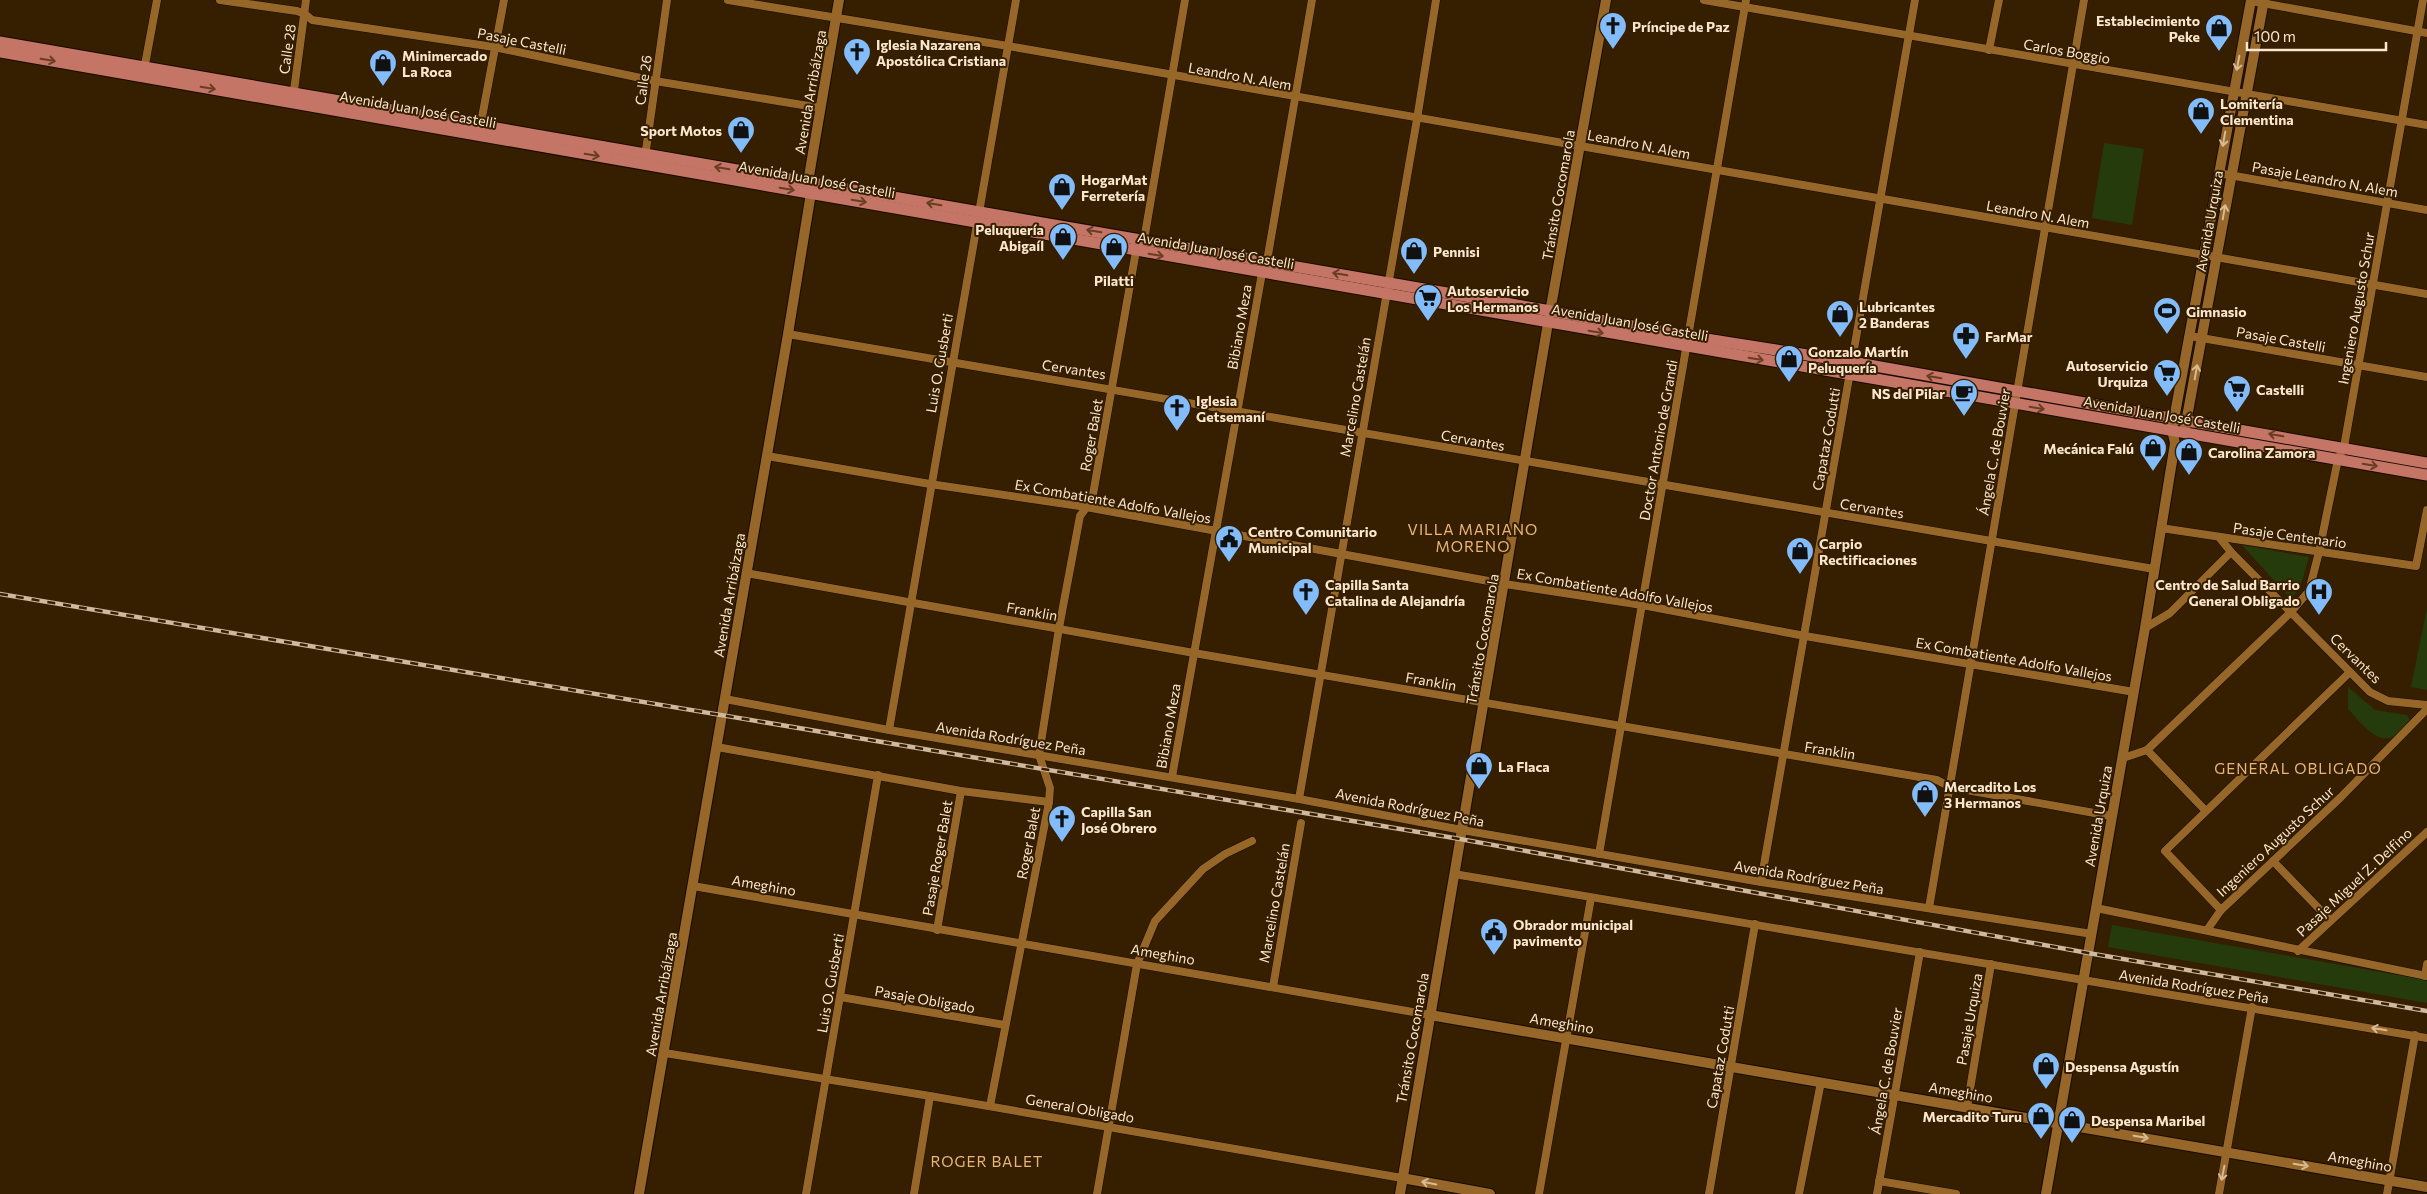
<svg xmlns="http://www.w3.org/2000/svg" width="2427" height="1194" font-family="Commissioner,sans-serif">
<rect width="100%" height="100%" fill="#361f00"/>
<!-- green -->
<g fill="#253b0b">
<polygon points="2104,143 2144,149 2132,225 2092,218"/>
<polygon points="2242,545 2309,557 2301,585 2291,599"/>
<polygon points="2427,608 2427,690 2411,687"/>
<path d="M2348,687L2375,710L2407,715L2410,720C2406,724 2401,731 2396,735C2378,748 2359,720 2348,709Z"/>
<polygon points="2112,925 2427,980 2427,1003 2108,947"/>
</g>
<g fill="none" stroke-linecap="round" stroke-linejoin="round">
<defs>
<g id="street">
<polyline points="220,0 297,11 305,14 312,20 494,47 655,81 821,108"/>
<polyline points="728,0 1008,46 2427,294"/>
<polyline points="1704,0 2427,125"/>
<polyline points="2251,1 2427,33"/>
<polyline points="1989,50 1999,0"/>
<polyline points="144,70 157,0"/>
<polyline points="293,98 306,0"/>
<polyline points="480,128 504,0"/>
<polyline points="645,157 667,0"/>
<polyline points="2218,173 2427,210"/>
<polyline points="788,334 2154,569"/>
<polyline points="2190,336 2427,377"/>
<polyline points="767,456 930,484 1086,507 1505,584 1642,605 1805,636 2134,692"/>
<polyline points="2161,528 2416,566 2427,510"/>
<polyline points="2219,537 2231,552 2370,692 2388,701 2427,705"/>
<polyline points="746,573 1194,653 1937,780 1950,787 2111,816"/>
<polyline points="2145,628 2170,613 2231,552"/>
<polyline points="725,699 889,730 1299,799 1462,830 1761,882 2092,934"/>
<polyline points="889,730 1016,0"/>
<polyline points="717,747 961,791 1049,802"/>
<polyline points="2147,750 2205,810"/>
<polyline points="2123,758 2147,750 2291,612 2309,591 2319,552 2338,459 2344,447 2423,0"/>
<polyline points="1172,777 1262,273 1267,261 1312,0"/>
<polyline points="1299,799 1417,119 1436,0"/>
<polyline points="1599,854 1746,0"/>
<polyline points="2273,861 2330,920"/>
<polyline points="1454,874 2427,1038"/>
<polyline points="1761,882 1915,0"/>
<polyline points="693,886 1430,1015"/>
<polyline points="1929,908 2084,0"/>
<polyline points="2096,908 2427,976"/>
<polyline points="2221,910 2165,851 2350,672"/>
<polyline points="937,930 961,791"/>
<polyline points="2207,930 2221,910 2341,797 2427,709"/>
<polyline points="2298,951 2427,832"/>
<polyline points="2425,976 2427,964"/>
<polyline points="1273,987 1301,823"/>
<polyline points="840,997 1005,1025"/>
<polyline points="665,1053 930,1096 1402,1178"/>
<polyline points="990,1106 1049,802 1050,788 1039,755 1059,628 1080,516 1092,500 1136,251 1144,240 1185,0"/>
<polyline points="1967,1107 1991,964"/>
<polyline points="1879,1181 1956,1194"/>
<polyline points="806,1194 878,775"/>
<polyline points="914,1194 930,1096"/>
<polyline points="1097,1194 1137,964 1155,921 1203,869 1225,854 1252,841"/>
<polyline points="1539,1194 1591,898"/>
<polyline points="1709,1194 1755,924"/>
<polyline points="1799,1194 1821,1082"/>
<polyline points="1877,1194 1920,952"/>
<polyline points="2219,1194 2252,1007"/>
<polyline points="2387,1194 2415,1035"/>
</g>
<g id="secondary">
<polyline points="2185,428 2264,0"/>
<polyline points="1430,1015 2427,1187"/>
<polyline points="1402,1178 1490,1194"/>
<polyline points="639,1194 788,334 811,193 808,182 839,0"/>
<polyline points="1400,1194 1548,323 1606,0"/>
<polyline points="2046,1194 2145,628 2175,443 2172,430 2251,0"/>
</g>
<g id="primary">
<polyline points="0,42 1551,311 1687,336 1852,362 2427,463"/>
<polyline points="0,52 2427,475"/>
</g>
</defs>
<!-- street casing -->
<use href="#street" stroke="#180a00" stroke-width="9"/>
<!-- secondary casing -->
<use href="#secondary" stroke="#180a00" stroke-width="12"/>
<!-- primary casing -->
<use href="#primary" stroke="#180a00" stroke-width="13"/>
<!-- street -->
<use href="#street" stroke="#966728" stroke-width="8"/>
<!-- secondary -->
<use href="#secondary" stroke="#966728" stroke-width="10"/>
<!-- primary -->
<use href="#primary" stroke="#c47565" stroke-width="11"/>
<defs>
<polyline id="rail" points="0,594 1460,839 2088,953 2427,1011"/>
</defs>
<!-- rail casing -->
<use href="#rail" stroke="#ceb89f" stroke-width="4.5"/>
<!-- rail -->
<use href="#rail" stroke="#361f00" stroke-width="2.5" stroke-dasharray="8" stroke-linecap="butt"/>
</g>
<!-- one-way arrows -->
<defs><path id="oneway-shaft" d="M-6 0H5M1.5-3L5.5 0L1.5 3" fill="none" stroke-width="1.6" stroke-linecap="round" stroke-linejoin="round" transform="scale(1.25)"/></defs>
<g stroke="#683d23">
<use href="#oneway-shaft" transform="translate(48 60) rotate(10)"/>
<use href="#oneway-shaft" transform="translate(208 88) rotate(10)"/>
<use href="#oneway-shaft" transform="translate(592 155) rotate(10)"/>
<use href="#oneway-shaft" transform="translate(722 168) rotate(-170)"/>
<use href="#oneway-shaft" transform="translate(787 189) rotate(10)"/>
<use href="#oneway-shaft" transform="translate(859 201) rotate(10)"/>
<use href="#oneway-shaft" transform="translate(934 204) rotate(-170)"/>
<use href="#oneway-shaft" transform="translate(1094 231) rotate(-170)"/>
<use href="#oneway-shaft" transform="translate(1156 255) rotate(10)"/>
<use href="#oneway-shaft" transform="translate(1340 274) rotate(-170)"/>
<use href="#oneway-shaft" transform="translate(1596 332) rotate(10)"/>
<use href="#oneway-shaft" transform="translate(1756 359) rotate(10)"/>
<use href="#oneway-shaft" transform="translate(1934 377) rotate(-170)"/>
<use href="#oneway-shaft" transform="translate(2037 408) rotate(9)"/>
<use href="#oneway-shaft" transform="translate(2276 435) rotate(-170)"/>
<use href="#oneway-shaft" transform="translate(2370 465) rotate(10)"/>
</g>
<g stroke="#d8ba94">
<use href="#oneway-shaft" transform="translate(2238 63) rotate(101)"/>
<use href="#oneway-shaft" transform="translate(2224 139) rotate(100)"/>
<use href="#oneway-shaft" transform="translate(2224 212) rotate(-80)"/>
<use href="#oneway-shaft" transform="translate(2196 372) rotate(-80)"/>
<use href="#oneway-shaft" transform="translate(2379 1029) rotate(-170)"/>
<use href="#oneway-shaft" transform="translate(2141 1137) rotate(10)"/>
<use href="#oneway-shaft" transform="translate(2301 1165) rotate(10)"/>
<use href="#oneway-shaft" transform="translate(2223 1173) rotate(101)"/>
<use href="#oneway-shaft" transform="translate(1429 1183) rotate(-169)"/>
</g>
<!-- icons -->
<defs>
<symbol id="church-pin" viewBox="-11 -11 22 30"><path d="M0 17L-7.5 6A9.5 9.5 0 1 1 7.5 6Z" fill="#83bcfa" stroke="#361f00"/><path d="M-1.2-6h2.4v3.5h3.3v2.4h-3.3V6h-2.4V-.1h-3.3v-2.4h3.3Z" fill="#111"/></symbol>
<symbol id="shop-pin" viewBox="-11 -11 22 30"><path d="M0 17L-7.5 6A9.5 9.5 0 1 1 7.5 6Z" fill="#83bcfa" stroke="#361f00"/><path d="M-5-2.5h2.3a2.7 3.5 0 0 1 5.4 0H5L5.5 6h-11ZM-1.5-2.5h3a1.5 2.3 0 0 0-3 0Z" fill="#111"/></symbol>
<symbol id="supermarket-pin" viewBox="-11 -11 22 30"><path d="M0 17L-7.5 6A9.5 9.5 0 1 1 7.5 6Z" fill="#83bcfa" stroke="#361f00"/><path d="M-6-5.5h2.5l.6 2H6L4.5 2H-2.5L-4.4-4H-6ZM-1.5 3.2a1.3 1.3 0 1 0 .1 0ZM3 3.2a1.3 1.3 0 1 0 .1 0Z" fill="#111"/></symbol>
<symbol id="stadium-pin" viewBox="-11 -11 22 30"><path d="M0 17L-7.5 6A9.5 9.5 0 1 1 7.5 6Z" fill="#83bcfa" stroke="#361f00"/><path d="M0-5a6.5 5 0 1 0 0 10a6.5 5 0 1 0 0-10ZM-3.5-1.8h7v3.6h-7Z" fill="#111"/></symbol>
<symbol id="pharmacy-pin" viewBox="-11 -11 22 30"><path d="M0 17L-7.5 6A9.5 9.5 0 1 1 7.5 6Z" fill="#83bcfa" stroke="#361f00"/><path d="M-2-6h4v4h4v4h-4v4h-4v-4h-4v-4h4Z" fill="#111"/></symbol>
<symbol id="cafe-pin" viewBox="-11 -11 22 30"><path d="M0 17L-7.5 6A9.5 9.5 0 1 1 7.5 6Z" fill="#83bcfa" stroke="#361f00"/><path d="M-5.5-4.5H6V0H3Q3 3.5 0 3.5H-2.5Q-5.5 3.5-5.5 0ZM3-3.2v2h1.7v-2ZM-6 4.5H4V6H-6Z" fill="#111"/></symbol>
<symbol id="civic-pin" viewBox="-11 -11 22 30"><path d="M0 17L-7.5 6A9.5 9.5 0 1 1 7.5 6Z" fill="#83bcfa" stroke="#361f00"/><path d="M-.6-6.5H3V-4.5H.6V-3L4-1V1h2V6H-6V1h2V-1L-.6-3ZM-1.2 2.5V6h2.4V2.5Z" fill="#111"/></symbol>
<symbol id="hospital-pin" viewBox="-11 -11 22 30"><path d="M0 17L-7.5 6A9.5 9.5 0 1 1 7.5 6Z" fill="#83bcfa" stroke="#361f00"/><path d="M-5-5h3v3.5h4V-5h3V5h-3V1.5h-4V5h-3Z" fill="#111"/></symbol>
</defs>
<g fill-rule="evenodd">
<use href="#church-pin" x="1597" y="10" width="32" height="43"/>
<use href="#shop-pin" x="2203" y="12" width="32" height="43"/>
<use href="#church-pin" x="841" y="36" width="32" height="43"/>
<use href="#shop-pin" x="367" y="47" width="32" height="43"/>
<use href="#shop-pin" x="2185" y="95" width="32" height="43"/>
<use href="#shop-pin" x="725" y="114" width="32" height="43"/>
<use href="#shop-pin" x="1046" y="171" width="32" height="43"/>
<use href="#shop-pin" x="1047" y="221" width="32" height="43"/>
<use href="#shop-pin" x="1098" y="231" width="32" height="43"/>
<use href="#shop-pin" x="1398" y="235" width="32" height="43"/>
<use href="#supermarket-pin" x="1412" y="282" width="32" height="43"/>
<use href="#stadium-pin" x="2151" y="295" width="32" height="43"/>
<use href="#shop-pin" x="1824" y="298" width="32" height="43"/>
<use href="#pharmacy-pin" x="1950" y="320" width="32" height="43"/>
<use href="#shop-pin" x="1773" y="343" width="32" height="43"/>
<use href="#supermarket-pin" x="2151" y="357" width="32" height="43"/>
<use href="#supermarket-pin" x="2221" y="373" width="32" height="43"/>
<use href="#cafe-pin" x="1948" y="377" width="32" height="43"/>
<use href="#church-pin" x="1161" y="392" width="32" height="43"/>
<use href="#shop-pin" x="2137" y="432" width="32" height="43"/>
<use href="#shop-pin" x="2173" y="436" width="32" height="43"/>
<use href="#civic-pin" x="1213" y="523" width="32" height="43"/>
<use href="#shop-pin" x="1784" y="535" width="32" height="43"/>
<use href="#church-pin" x="1290" y="576" width="32" height="43"/>
<use href="#hospital-pin" x="2303" y="576" width="32" height="43"/>
<use href="#shop-pin" x="1463" y="750" width="32" height="43"/>
<use href="#shop-pin" x="1909" y="778" width="32" height="43"/>
<use href="#church-pin" x="1046" y="803" width="32" height="43"/>
<use href="#civic-pin" x="1478" y="916" width="32" height="43"/>
<use href="#shop-pin" x="2030" y="1050" width="32" height="43"/>
<use href="#shop-pin" x="2025" y="1100" width="32" height="43"/>
<use href="#shop-pin" x="2056" y="1104" width="32" height="43"/>
</g>
<g text-anchor="middle" dominant-baseline="central" stroke-width="4" stroke-linejoin="round" paint-order="stroke">
<!-- poi labels -->
<g font-size="14" font-weight="bold" fill="#fbe6ce" stroke="#361f00" text-anchor="start">
<text x="2200" y="20" text-anchor="end">Establecimiento<tspan x="2200" dy="16">Peke</tspan></text>
<text x="1632" y="26">Príncipe de Paz</text>
<text x="876" y="44">Iglesia Nazarena<tspan x="876" dy="16">Apostólica Cristiana</tspan></text>
<text x="402" y="55">Minimercado<tspan x="402" dy="16">La Roca</tspan></text>
<text x="2220" y="103">Lomitería<tspan x="2220" dy="16">Clementina</tspan></text>
<text x="722" y="130" text-anchor="end">Sport Motos</text>
<text x="1081" y="179">HogarMat<tspan x="1081" dy="16">Ferretería</tspan></text>
<text x="1044" y="229" text-anchor="end">Peluquería<tspan x="1044" dy="16">Abigaíl</tspan></text>
<text x="1433" y="251">Pennisi</text>
<text x="1114" y="280" text-anchor="middle">Pilatti</text>
<text x="1447" y="290">Autoservicio<tspan x="1447" dy="16">Los Hermanos</tspan></text>
<text x="1859" y="306">Lubricantes<tspan x="1859" dy="16">2 Banderas</tspan></text>
<text x="2186" y="311">Gimnasio</text>
<text x="1985" y="336">FarMar</text>
<text x="1808" y="351">Gonzalo Martín<tspan x="1808" dy="16">Peluquería</tspan></text>
<text x="2148" y="365" text-anchor="end">Autoservicio<tspan x="2148" dy="16">Urquiza</tspan></text>
<text x="2256" y="389">Castelli</text>
<text x="1945" y="393" text-anchor="end">NS del Pilar</text>
<text x="1196" y="400">Iglesia<tspan x="1196" dy="16">Getsemaní</tspan></text>
<text x="2134" y="448" text-anchor="end">Mecánica Falú</text>
<text x="2208" y="452">Carolina Zamora</text>
<text x="1248" y="531">Centro Comunitario<tspan x="1248" dy="16">Municipal</tspan></text>
<text x="1819" y="543">Carpio<tspan x="1819" dy="16">Rectificaciones</tspan></text>
<text x="1325" y="584">Capilla Santa<tspan x="1325" dy="16">Catalina de Alejandría</tspan></text>
<text x="2300" y="584" text-anchor="end">Centro de Salud Barrio<tspan x="2300" dy="16">General Obligado</tspan></text>
<text x="1498" y="766">La Flaca</text>
<text x="1944" y="786">Mercadito Los<tspan x="1944" dy="16">3 Hermanos</tspan></text>
<text x="1081" y="811">Capilla San<tspan x="1081" dy="16">José Obrero</tspan></text>
<text x="1513" y="924">Obrador municipal<tspan x="1513" dy="16">pavimento</tspan></text>
<text x="2065" y="1066">Despensa Agustín</text>
<text x="2022" y="1116" text-anchor="end">Mercadito Turu</text>
<text x="2091" y="1120">Despensa Maribel</text>
</g>
<!-- street labels -->
<g font-size="14" fill="#fbe6ce" stroke="#361f00">
<text transform="translate(522 41) rotate(11)">Pasaje Castelli</text>
<text transform="translate(287 49) rotate(-82)">Calle 28</text>
<text transform="translate(2067 51) rotate(10)">Carlos Boggio</text>
<text transform="translate(1240 76) rotate(10)">Leandro N. Alem</text>
<text transform="translate(643 80) rotate(-82)">Calle 26</text>
<text transform="translate(810 92) rotate(-80)">Avenida Arribálzaga</text>
<text transform="translate(418 109) rotate(10)">Avenida Juan José Castelli</text>
<text transform="translate(1639 144) rotate(11)">Leandro N. Alem</text>
<text transform="translate(817 179) rotate(10)">Avenida Juan José Castelli</text>
<text transform="translate(2325 179) rotate(10)">Pasaje Leandro N. Alem</text>
<text transform="translate(1558 195) rotate(-80)">Tránsito Cocomarola</text>
<text transform="translate(2038 214) rotate(10)">Leandro N. Alem</text>
<text transform="translate(2209 221) rotate(-80)">Avenida Urquiza</text>
<text transform="translate(1216 250) rotate(10)">Avenida Juan José Castelli</text>
<text transform="translate(2356 308) rotate(-80)">Ingeniero Augusto Schur</text>
<text transform="translate(1630 322) rotate(10)">Avenida Juan José Castelli</text>
<text transform="translate(1239 327) rotate(-80)">Bibiano Meza</text>
<text transform="translate(2281 339) rotate(10)">Pasaje Castelli</text>
<text transform="translate(939 363) rotate(-80)">Luis O. Gusberti</text>
<text transform="translate(1074 369) rotate(9)">Cervantes</text>
<text transform="translate(1355 397) rotate(-80)">Marcelino Castelán</text>
<text transform="translate(2162 414) rotate(10)">Avenida Juan José Castelli</text>
<text transform="translate(1091 435) rotate(-80)">Roger Balet</text>
<text transform="translate(1826 439) rotate(-80)">Capataz Codutti</text>
<text transform="translate(1473 440) rotate(10)">Cervantes</text>
<text transform="translate(1658 440) rotate(-80)">Doctor Antonio de Grandi</text>
<text transform="translate(1994 452) rotate(-80)">Ángela C. de Bouvier</text>
<text transform="translate(1113 501) rotate(10)">Ex Combatiente Adolfo Vallejos</text>
<text transform="translate(1872 508) rotate(9)">Cervantes</text>
<text transform="translate(2290 535) rotate(8)">Pasaje Centenario</text>
<text transform="translate(1615 590) rotate(10)">Ex Combatiente Adolfo Vallejos</text>
<text transform="translate(729 595) rotate(-80)">Avenida Arribálzaga</text>
<text transform="translate(1032 611) rotate(10)">Franklin</text>
<text transform="translate(1482 639) rotate(-80)">Tránsito Cocomarola</text>
<text transform="translate(2356 658) rotate(44)">Cervantes</text>
<text transform="translate(2014 659) rotate(10)">Ex Combatiente Adolfo Vallejos</text>
<text transform="translate(1431 681) rotate(10)">Franklin</text>
<text transform="translate(1168 726) rotate(-80)">Bibiano Meza</text>
<text transform="translate(1011 738) rotate(9)">Avenida Rodríguez Peña</text>
<text transform="translate(1830 750) rotate(9)">Franklin</text>
<text transform="translate(1410 807) rotate(11)">Avenida Rodríguez Peña</text>
<text transform="translate(2098 816) rotate(-80)">Avenida Urquiza</text>
<text transform="translate(2275 841) rotate(-43)">Ingeniero Augusto Schur</text>
<text transform="translate(1028 843) rotate(-79)">Roger Balet</text>
<text transform="translate(937 858) rotate(-80)">Pasaje Roger Balet</text>
<text transform="translate(1809 877) rotate(9)">Avenida Rodríguez Peña</text>
<text transform="translate(2354 882) rotate(-43)">Pasaje Miguel Z. Delfino</text>
<text transform="translate(764 885) rotate(10)">Ameghino</text>
<text transform="translate(1274 903) rotate(-80)">Marcelino Castelán</text>
<text transform="translate(1163 954) rotate(10)">Ameghino</text>
<text transform="translate(830 983) rotate(-80)">Luis O. Gusberti</text>
<text transform="translate(2194 986) rotate(9)">Avenida Rodríguez Peña</text>
<text transform="translate(661 994) rotate(-80)">Avenida Arribálzaga</text>
<text transform="translate(925 999) rotate(10)">Pasaje Obligado</text>
<text transform="translate(1969 1019) rotate(-80)">Pasaje Urquiza</text>
<text transform="translate(1562 1023) rotate(10)">Ameghino</text>
<text transform="translate(1412 1038) rotate(-80)">Tránsito Cocomarola</text>
<text transform="translate(1720 1057) rotate(-80)">Capataz Codutti</text>
<text transform="translate(1886 1071) rotate(-80)">Ángela C. de Bouvier</text>
<text transform="translate(1961 1092) rotate(10)">Ameghino</text>
<text transform="translate(1080 1108) rotate(10)">General Obligado</text>
<text transform="translate(2360 1161) rotate(10)">Ameghino</text>
</g>
<!-- neighbourhood labels -->
<g font-size="15" letter-spacing="1" fill="#e9b678" stroke="#361f00">
<text x="1473" y="529">VILLA MARIANO<tspan x="1473" dy="17">MORENO</tspan></text>
<text x="2298" y="768">GENERAL OBLIGADO</text>
<text x="987" y="1161">ROGER BALET</text>
</g>
</g>
<!-- scale -->
<path d="M2247 42v8h139v-8" fill="none" stroke="#fbe6ce" stroke-width="2.5"/>
<text x="2254" y="42" font-size="15" fill="#fbe6ce" stroke="#361f00" stroke-width="4" paint-order="stroke">100 m</text>
</svg>
